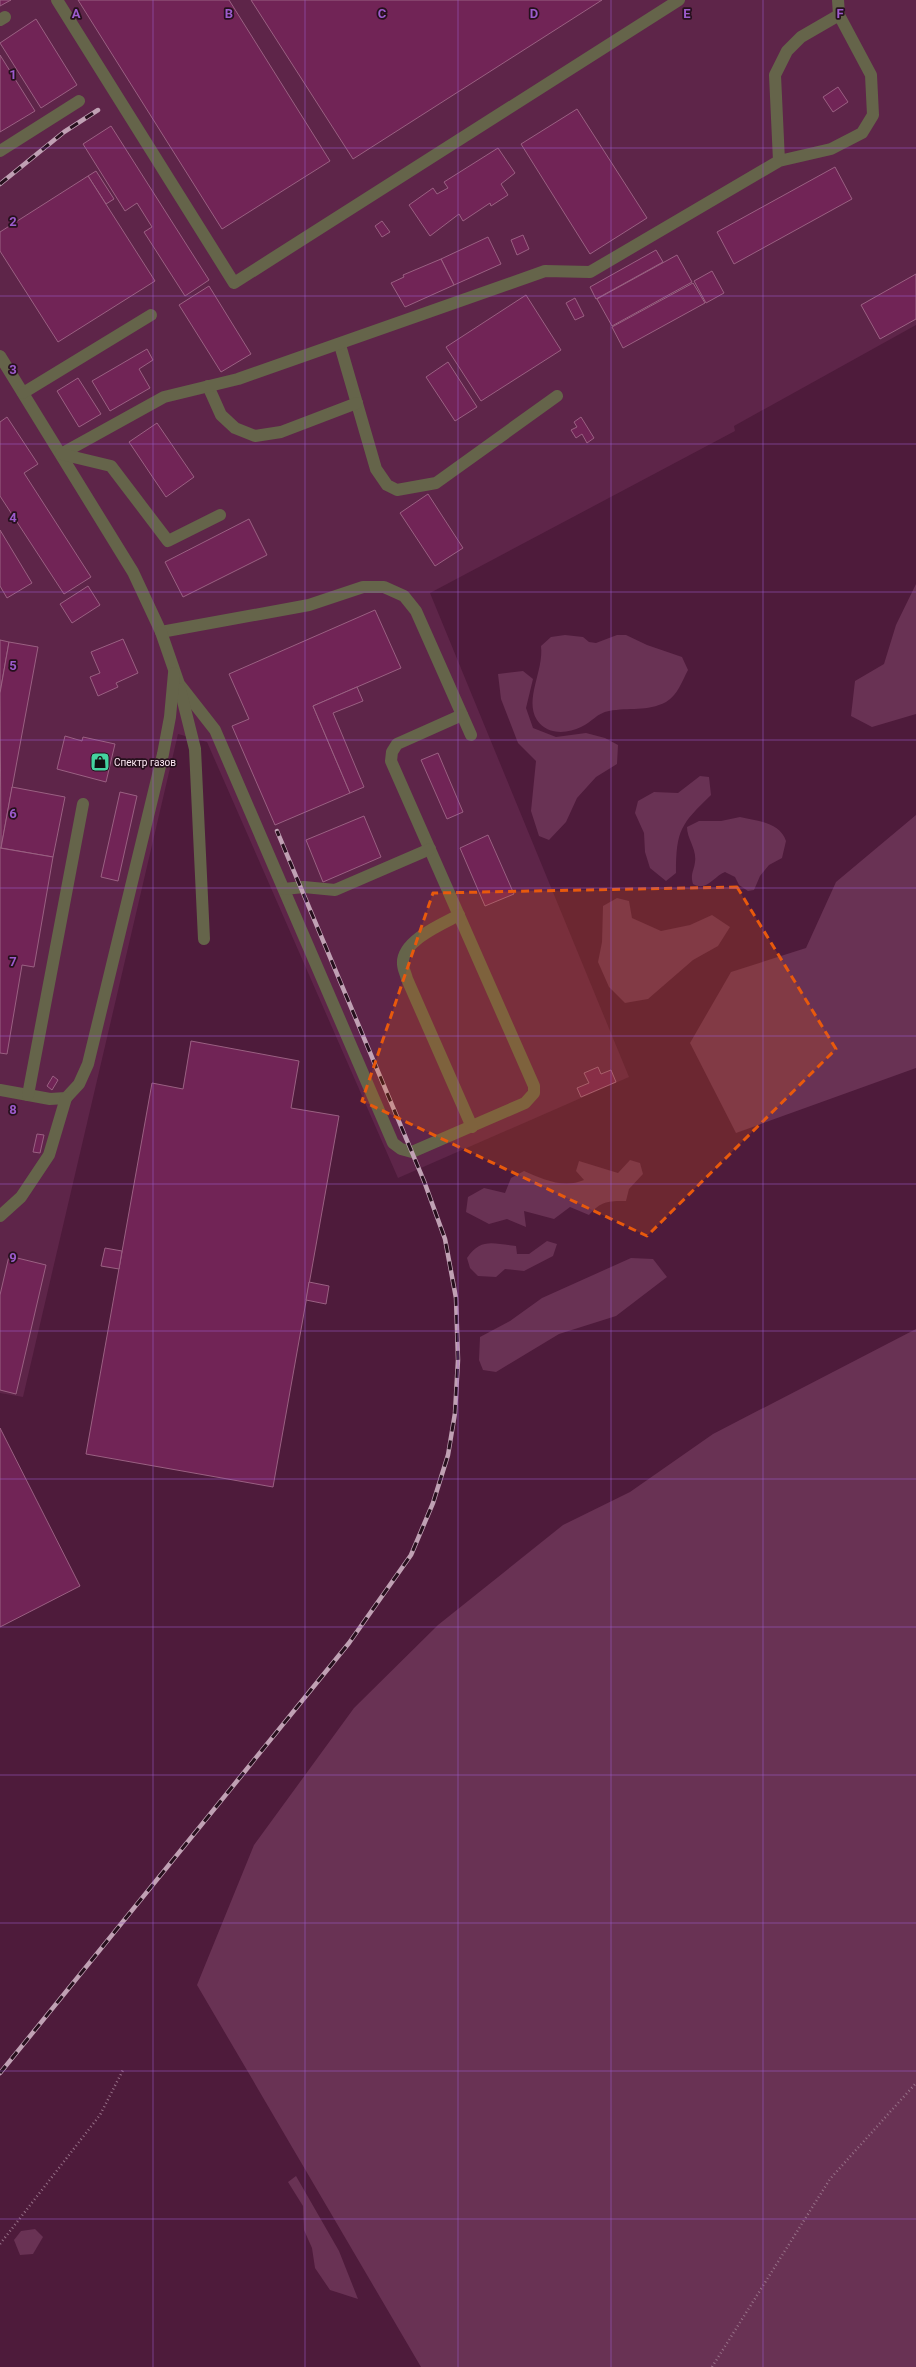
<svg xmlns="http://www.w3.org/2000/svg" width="916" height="2367" font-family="Roboto,sans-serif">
<rect width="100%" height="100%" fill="#4e1b3b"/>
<!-- built -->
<polygon fill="#5e2549" points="0,0 916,0 916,325 734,426 735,431 430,593 629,1077 398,1178 207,742 178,734 23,1397 0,1393"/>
<!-- green -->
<g fill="#693254">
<polygon points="916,584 916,714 872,727 851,716 855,681 884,664 896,625"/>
<path d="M565,635L583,637L589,642L596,643L617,635H626L647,645L682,657L688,670C682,681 678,695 666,702C647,712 629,707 609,711C597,713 592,722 581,727C567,734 547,735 537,720C524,699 544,671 541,646L551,637Z"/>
<polygon points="523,671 533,679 526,708 533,728 556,737 586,733 605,738 618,745 617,764 596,777 577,798 566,822 549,840 539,836 531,811 536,761 518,743 501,699 498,674"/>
<path d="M700,776L709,777L711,795C681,824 676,830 676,873L666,881L650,868L645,852L644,833L635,813L638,801L654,792L678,793Z"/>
<polygon points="916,815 916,1068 736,1133 690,1043 731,972 806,948 836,882"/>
<path d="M740,817C757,821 780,822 786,841L782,858L769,865L760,876L754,890L748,891L739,885L735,877L725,872C714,876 707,892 693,884C690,874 694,871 695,862C697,849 687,839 687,827L699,821H721Z"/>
<polygon points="617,898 629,901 632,918 661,931 690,925 712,915 730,927 718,946 693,960 648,999 625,1003 609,987 598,962 602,942 603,906"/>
<path d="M630,1160L640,1163L643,1174L629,1189L626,1201C608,1201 601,1201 589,1215L570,1207L554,1219L524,1211L526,1227L507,1219L489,1224L466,1212L468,1197L484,1188L505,1193L511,1178L524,1171C543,1179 563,1189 584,1180L576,1171L579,1161L618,1173Z"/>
<path d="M547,1241L557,1244L553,1256L524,1271L505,1269L496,1277L478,1276L470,1268L467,1258C481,1237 494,1244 516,1246L517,1254H529Z"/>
<polygon points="631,1258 653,1259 667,1277 616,1316 559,1334 496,1372 483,1370 479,1360 480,1337 510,1321 542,1298"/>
<polygon points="916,1329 916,2367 421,2367 197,1985 254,1845 354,1708 438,1625 563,1525 630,1492 713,1434"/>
<polygon points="296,2176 339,2251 358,2299 330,2290 315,2268 312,2248 304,2230 303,2206 288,2182"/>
<polygon points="35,2229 43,2237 33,2254 20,2255 14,2240 21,2231"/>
</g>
<!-- building -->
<g fill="#712456" stroke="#9a6082">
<polygon points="0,0 11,0 0,6"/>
<polygon points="78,0 229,0 330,161 222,229"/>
<polygon points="251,0 602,0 353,159"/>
<polygon points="36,19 77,85 41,108 0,43"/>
<polygon points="0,55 35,111 0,132"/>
<polygon points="838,87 848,102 833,112 823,97"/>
<polygon points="577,109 647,218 590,254 521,144"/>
<polygon points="111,126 209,280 185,296 144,232 152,227 137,203 125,211 83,144"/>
<polygon points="498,148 515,173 501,184 508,195 491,206 490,203 463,221 459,214 430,236 409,205 433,188 437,194 448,188 444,182"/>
<polygon points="835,167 852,199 734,264 717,232"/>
<polygon points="96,171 114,199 106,204 88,176"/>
<polygon points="88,176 155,281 58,342 0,251 0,232"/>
<polygon points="382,221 390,232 382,237 375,226"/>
<polygon points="523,235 529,249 517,255 511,240"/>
<polygon points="488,237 501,264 454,285 441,259"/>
<polygon points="656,250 663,262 596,299 590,287"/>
<polygon points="677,255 692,282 612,326 597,299"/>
<polygon points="441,259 454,285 405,307 391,283 404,277 403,275"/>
<polygon points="712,271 724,293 706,303 694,281"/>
<polygon points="916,274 916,319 880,339 861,305"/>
<polygon points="693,283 705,303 623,348 612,327"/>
<polygon points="209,286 251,354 221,372 179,305"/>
<polygon points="526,295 561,350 481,401 446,347"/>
<polygon points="575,298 584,316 575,320 566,303"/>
<polygon points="147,349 153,360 139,369 150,388 110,411 92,381"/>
<polygon points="448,362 477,407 455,421 426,377"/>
<polygon points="78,378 101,414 79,427 57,391"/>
<polygon points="7,417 38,464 24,473 91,577 64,594 0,496 0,422"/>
<polygon points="581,417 594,438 587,443 582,434 576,438 571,430 577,427 574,422"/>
<polygon points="157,423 194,477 166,497 129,442"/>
<polygon points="428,494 463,548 435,566 400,513"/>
<polygon points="249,519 267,555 183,597 165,562"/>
<polygon points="0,530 32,583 7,598 0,586"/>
<polygon points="88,586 100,605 72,623 60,604"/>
<polygon points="375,610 401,668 313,706 350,793 275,825 232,726 249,719 229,674"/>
<polygon points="123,639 138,673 116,683 118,687 98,696 90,677 100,673 91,652"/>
<polygon points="0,640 9,642 0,693"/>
<polygon points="9,642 38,647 1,848 0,693"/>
<polygon points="357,687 363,701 333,713 364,787 350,793 313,706"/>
<polygon points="65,736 82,741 83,737 115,744 106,782 57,769"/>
<polygon points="438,753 463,812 447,819 421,760"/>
<polygon points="12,787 65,797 53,857 1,848"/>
<polygon points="120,792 137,796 118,881 101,877"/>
<polygon points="364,816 381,857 323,882 306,840"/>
<polygon points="488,835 514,894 485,906 460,848"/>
<polygon points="0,848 53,857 34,967 22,965 7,1054 0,1053"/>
<polygon points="191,1041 299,1061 291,1108 339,1116 273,1487 86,1454 152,1083 183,1089"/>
<polygon points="598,1067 601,1074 611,1070 616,1082 581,1097 577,1088 589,1083 584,1073"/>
<polygon points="53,1076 58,1080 52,1090 47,1086"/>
<polygon points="37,1134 44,1135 40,1153 33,1152"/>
<polygon points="105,1248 122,1251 119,1269 101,1266"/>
<polygon points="9,1256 46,1265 16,1394 0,1390 0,1295"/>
<polygon points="309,1282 329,1286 326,1304 306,1300"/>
<polygon points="0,1428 80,1586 0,1627"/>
</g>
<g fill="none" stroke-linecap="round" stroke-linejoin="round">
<!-- path -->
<g stroke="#977188" stroke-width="2.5" stroke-dasharray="1 3" stroke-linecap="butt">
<polyline points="0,2244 100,2115 123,2070"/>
<polyline points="712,2367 830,2179 916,2083"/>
</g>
<!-- minor -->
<g stroke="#65644a" stroke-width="12">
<polyline points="57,0 234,283 679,0"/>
<polyline points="838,0 839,15"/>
<polyline points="0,20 5,17"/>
<polyline points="0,151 79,101"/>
<polyline points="340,345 376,469 387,485 397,490 436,483 557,396"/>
<polyline points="0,356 133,572 161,632 309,605 363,587 384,587 404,596 416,611 471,735"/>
<polyline points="208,386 221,415 235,428 255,436 281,432 357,403"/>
<polyline points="23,393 151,315"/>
<polyline points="61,454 164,397 238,379 545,271 590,272 779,161 831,149 862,133 873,115 871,75 839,15 801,37 787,51 775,75 779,161"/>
<polyline points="61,454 111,466 168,541 220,515"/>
<polyline points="161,632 179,684 215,730 393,1143 401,1149 412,1152 525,1103 534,1093 534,1086 391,761 392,752 397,744 462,715"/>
<polyline points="180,689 195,749 204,939"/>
<polyline points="284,889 304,887 335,890 430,849"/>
<path d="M459,915C442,924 401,941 403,964C403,969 406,974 407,979L472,1127"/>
<polyline points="0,1090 50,1099 66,1098 79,1084 88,1064 163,754 170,717 174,673"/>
<polyline points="28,1095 83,804"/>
<polyline points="0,1216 21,1197 49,1155 66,1098"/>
</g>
<defs>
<g id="rail">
<polyline points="0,184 64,132 98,110"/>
<polyline points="0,2073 349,1643 411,1555 433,1503 448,1455 455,1413 458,1360 456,1298 445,1239 424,1181 277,831"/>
</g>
</defs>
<!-- rail casing -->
<use href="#rail" stroke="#c0a1b4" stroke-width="4.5"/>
<!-- rail -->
<use href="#rail" stroke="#26101d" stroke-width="3" stroke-dasharray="9" stroke-linecap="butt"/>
</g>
<!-- marked area -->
<path fill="#e8590c" fill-opacity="0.2" stroke="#e8590c" stroke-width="3" stroke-dasharray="8 5" stroke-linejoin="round" d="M737,887L836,1049L647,1236L362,1101L433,893Z"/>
<!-- grid -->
<path fill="none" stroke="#9c5bcc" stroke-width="1" stroke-opacity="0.55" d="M153,0V2367M305,0V2367M458,0V2367M611,0V2367M763,0V2367M0,148H916M0,296H916M0,444H916M0,592H916M0,740H916M0,888H916M0,1036H916M0,1184H916M0,1331H916M0,1479H916M0,1627H916M0,1775H916M0,1923H916M0,2071H916M0,2219H916"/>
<!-- icons -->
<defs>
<symbol id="shop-square" viewBox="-11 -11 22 22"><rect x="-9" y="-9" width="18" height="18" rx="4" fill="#44d49f" stroke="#26101d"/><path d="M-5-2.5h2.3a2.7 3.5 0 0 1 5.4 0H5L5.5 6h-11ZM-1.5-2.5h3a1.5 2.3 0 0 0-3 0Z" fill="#111"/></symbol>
</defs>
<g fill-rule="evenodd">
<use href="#shop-square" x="89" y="751" width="22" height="22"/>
</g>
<g text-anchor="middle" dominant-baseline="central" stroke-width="3.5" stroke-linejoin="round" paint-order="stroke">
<!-- poi labels -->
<g font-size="10" fill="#fde9f4" stroke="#26101d" text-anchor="start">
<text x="114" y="762">Спектр газов</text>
</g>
</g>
<g font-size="13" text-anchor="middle" font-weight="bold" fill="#9c5bcc" stroke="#26101d" stroke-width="3.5" stroke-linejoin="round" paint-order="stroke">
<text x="76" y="18">A</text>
<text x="229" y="18">B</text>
<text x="382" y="18">C</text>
<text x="534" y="18">D</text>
<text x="687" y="18">E</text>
<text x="840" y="18">F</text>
<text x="13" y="79">1</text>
<text x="13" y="226">2</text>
<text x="13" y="374">3</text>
<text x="13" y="522">4</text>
<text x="13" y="670">5</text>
<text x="13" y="818">6</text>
<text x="13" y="966">7</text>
<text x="13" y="1114">8</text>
<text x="13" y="1262">9</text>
</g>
</svg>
